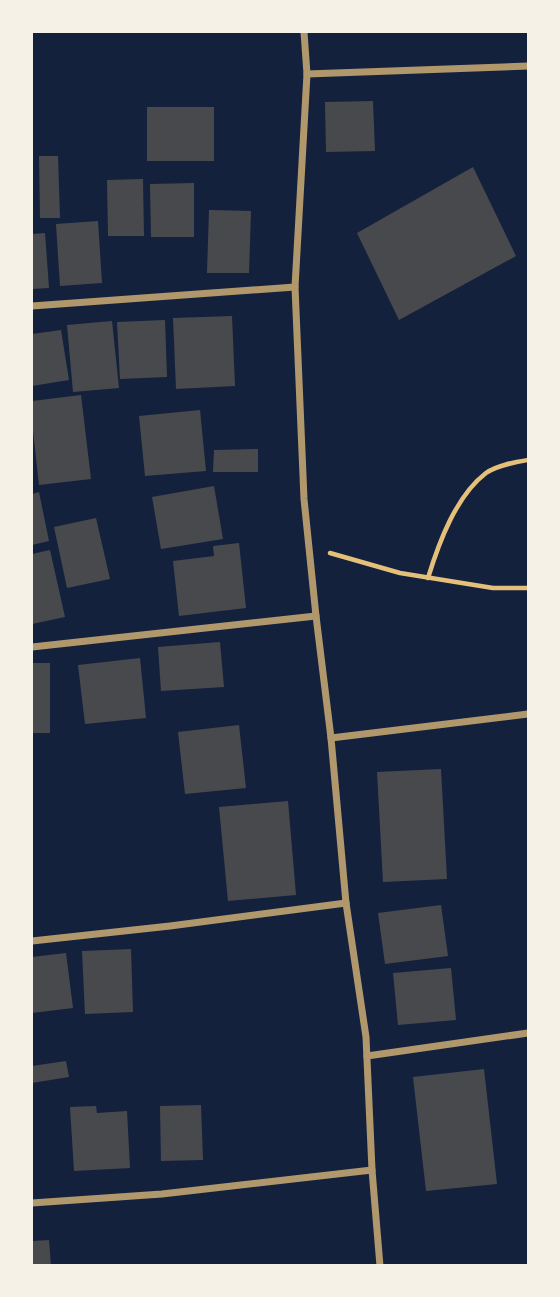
<svg xmlns="http://www.w3.org/2000/svg" width="560" height="1297" font-family="Rubik,sans-serif">
<rect width="100%" height="100%" fill="#14213d"/>
<!-- building -->
<g fill="#48494c">
<polygon points="373,101 375,151 326,152 325,102"/>
<rect x="147" y="107" width="67" height="54"/>
<polygon points="39,156 58,156 60,218 40,218"/>
<polygon points="473,167 516,256 399,320 357,233"/>
<polygon points="143,179 144,236 108,236 107,180"/>
<polygon points="194,183 194,237 151,237 150,184"/>
<polygon points="209,210 251,211 249,273 207,273"/>
<polygon points="98,221 102,283 60,286 56,224"/>
<polygon points="45,233 49,288 32,289 32,234"/>
<polygon points="232,316 235,386 176,389 173,318"/>
<polygon points="165,320 167,377 120,379 117,322"/>
<polygon points="112,321 119,388 73,392 67,325"/>
<polygon points="61,330 69,380 32,386 32,334"/>
<polygon points="81,395 91,479 39,485 32,422 32,401"/>
<polygon points="200,410 206,471 145,476 139,416"/>
<polygon points="258,449 258,472 213,472 214,450"/>
<polygon points="214,486 223,539 161,549 152,497"/>
<polygon points="39,492 49,541 32,545 32,494"/>
<polygon points="96,518 110,579 67,588 54,527"/>
<polygon points="239,543 246,608 179,616 173,561 214,556 213,546"/>
<polygon points="50,550 65,617 32,624 32,554"/>
<polygon points="220,642 224,687 161,691 158,647"/>
<polygon points="140,658 146,718 85,724 78,665"/>
<rect x="32" y="663" width="18" height="70"/>
<polygon points="239,725 246,788 185,794 178,732"/>
<polygon points="441,769 447,879 383,882 377,772"/>
<polygon points="288,801 296,895 228,901 219,807"/>
<polygon points="441,905 448,956 385,964 378,913"/>
<polygon points="131,949 133,1012 85,1014 82,951"/>
<polygon points="66,953 73,1008 32,1013 32,957"/>
<polygon points="451,968 456,1020 398,1025 393,973"/>
<polygon points="66,1061 69,1077 32,1083 32,1066"/>
<polygon points="484,1069 497,1184 426,1191 413,1077"/>
<polygon points="201,1105 203,1160 161,1161 160,1106"/>
<polygon points="96,1106 97,1113 127,1111 130,1168 74,1171 70,1107"/>
<polygon points="49,1240 51,1266 32,1266 32,1241"/>
</g>
<g fill="none" stroke-linecap="round" stroke-linejoin="round">
<!-- path -->
<g stroke="#e5c07b" stroke-width="4.5">
<polyline points="330,553 400,573 493,588 528,588"/>
<path d="M428,578C439,542 456,496 486,473C497,465 516,462 528,460"/>
</g>
<!-- minor -->
<g stroke="#b1986c" stroke-width="7">
<polyline points="304,32 307,74 295,287 304,499 316,616 331,738 346,903 366,1037 372,1170 380,1266"/>
<polyline points="307,74 528,66"/>
<polyline points="32,306 295,287"/>
<polyline points="32,647 316,616"/>
<polyline points="331,738 528,714"/>
<polyline points="32,941 170,926 346,903"/>
<polyline points="367,1056 528,1033"/>
<polyline points="32,1203 162,1194 372,1170"/>
</g>
</g>
<!-- border -->
<rect width="560" height="1297" fill="none" stroke="#f6f1e7" stroke-width="66"/>
</svg>
